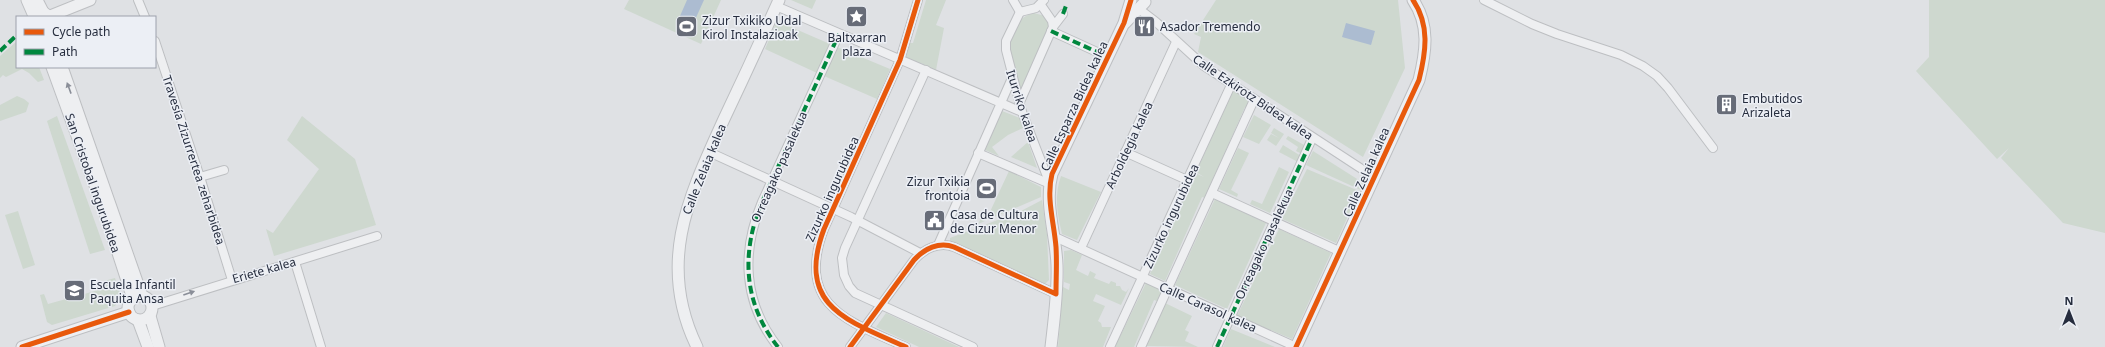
<svg xmlns="http://www.w3.org/2000/svg" width="2105" height="347" font-family="'Noto Sans',sans-serif">
<rect width="100%" height="100%" fill="#dfe1e4"/>
<!-- green -->
<g fill="#ced8cf">
<polygon points="629,0 721,0 701,44 624,9"/>
<polygon points="791,0 816,0 812,9"/>
<polygon points="926,0 946,0 936,25 944,28 936,70 921,63 920,65 906,59 905,53 909,43 913,43"/>
<polygon points="1216,0 1398,0 1405,68 1363,157 1198,52 1201,37 1194,34"/>
<polygon points="1929,0 2105,0 2105,233 2063,223 2001,158 2009,148 1997,159 1916,71 1929,57"/>
<path d="M1034,13L1045,16L1050,27L1023,91H1020C1013,63 996,24 1034,13Z"/>
<polygon points="777,21 830,44 817,73 765,49"/>
<polygon points="17,41 17,67 39,67 44,80 38,82 29,73 22,69 6,77 3,75 0,78 0,56"/>
<polygon points="837,47 890,69 877,99 824,76"/>
<polygon points="1233,90 1250,102 1247,108 1245,107 1205,198 1202,197 1165,281 1150,274 1195,173 1204,177 1196,172"/>
<polygon points="17,96 24,99 29,103 26,112 0,121 0,105"/>
<polygon points="1002,111 1020,118 1023,128 1008,135 992,147 999,156 985,150"/>
<polygon points="1254,115 1271,125 1259,144 1243,137"/>
<polygon points="57,116 105,250 90,254 47,121"/>
<polygon points="302,116 355,159 376,225 274,256 266,229 273,233 319,169 287,140"/>
<polygon points="1274,128 1284,134 1276,146 1267,140 1271,134 1279,138 1271,133"/>
<polygon points="1288,136 1306,146 1302,154 1296,151 1298,147 1286,139"/>
<polygon points="1028,142 1037,168 1011,157"/>
<polygon points="1283,145 1301,156 1298,162 1279,152"/>
<polygon points="1238,148 1249,153 1231,190 1238,194 1237,197 1219,189"/>
<polygon points="1313,151 1365,184 1363,191 1306,165"/>
<polygon points="1279,167 1289,172 1270,213 1250,204 1252,200 1262,204"/>
<polygon points="1307,169 1359,191 1336,243 1282,219"/>
<polygon points="1009,171 1041,187 1041,197 978,224 983,214 988,216"/>
<path d="M1061,176L1101,192L1077,240L1062,234C1057,213 1054,196 1061,176Z"/>
<polygon points="1215,199 1266,223 1227,309 1175,285"/>
<polygon points="1042,200 1047,235 1049,280 1045,284 950,241 950,238 1021,211"/>
<polygon points="18,211 35,265 23,269 5,215"/>
<polygon points="1279,229 1331,253 1292,339 1237,316"/>
<polygon points="1071,250 1082,255 1076,270 1088,276 1090,271 1096,274 1094,278 1109,284 1111,281 1116,283 1116,286 1120,286 1122,290 1126,292 1129,288 1121,305 1096,294 1093,301 1105,306 1098,321 1101,323 1102,327 1111,327 1103,347 1058,347 1063,287 1069,290 1070,284 1064,282 1064,251"/>
<polygon points="115,278 121,296 115,306 52,325 47,322 40,295 44,294 48,304 95,291 93,284"/>
<polygon points="1146,283 1163,290 1157,301 1154,300 1134,347 1115,347"/>
<polygon points="1165,303 1192,316 1185,330 1189,332 1185,341 1198,347 1146,346"/>
<polygon points="886,313 959,347 919,347 876,327"/>
<polygon points="1231,329 1275,347 1223,347"/>
</g>
<!-- water -->
<g fill="#acbcd1">
<polygon points="687,0 704,0 694,22 680,16"/>
<polygon points="1346,23 1375,31 1371,45 1342,37"/>
</g>
<g fill="none" stroke-linecap="round" stroke-linejoin="round">
<defs>
<g id="minor">
<polyline points="138,0 145,17"/>
<polyline points="1013,0 1020,12"/>
<polyline points="1484,0 1532,24 1557,34 1621,55 1643,66 1657,76 1668,88 1713,148"/>
<polyline points="776,6 1022,112"/>
<polyline points="1139,9 1156,22 1204,66 1374,177"/>
<polyline points="1020,12 1006,41 1006,50 1022,112 1050,184"/>
<polyline points="1020,12 1036,8 1044,0"/>
<polyline points="1053,27 1063,14"/>
<polyline points="1051,31 1108,57"/>
<polyline points="155,41 200,177 232,280"/>
<polyline points="926,70 845,248 842,258 844,275 849,286 855,293 973,347"/>
<polyline points="1020,102 1053,27 1052,21 1041,5"/>
<polyline points="709,152 851,217 920,253"/>
<polyline points="1125,152 1187,180"/>
<polyline points="978,153 1050,184"/>
<polyline points="200,177 224,170"/>
<polyline points="1212,193 1341,252"/>
<polyline points="1055,237 1296,347"/>
<polyline points="938,245 1012,78"/>
<polyline points="1081,248 1176,42"/>
<polyline points="295,262 321,347"/>
<polyline points="152,306 377,236"/>
<path d="M778,347C743,303 741,252 762,202L839,34"/>
<path d="M850,347L914,260C924,249 939,241 954,247L1056,294"/>
<path d="M906,347C848,321 795,306 824,229L900,60L918,0"/>
<polyline points="1110,347 1231,85"/>
<polyline points="1141,347 1254,100"/>
<polyline points="1217,347 1311,141"/>
</g>
<g id="tertiary">
<polyline points="27,0 34,16"/>
<polyline points="37,0 43,12"/>
<polyline points="50,16 90,0"/>
<polyline points="34,17 38,13 43,12 50,17"/>
<polyline points="1125,23 1145,2"/>
<polyline points="52,67 104,210 133,299"/>
<polyline points="62,67 142,296"/>
<circle cx="140" cy="308" r="12"/>
<polyline points="150,316 159,347"/>
<polyline points="138,320 148,347"/>
<polyline points="22,347 129,312"/>
<path d="M697,347C656,263 689,196 724,119C743,79 761,40 779,0"/>
<path d="M1051,347C1054,320 1058,292 1057,265C1056,235 1044,203 1052,174L1124,23L1131,0"/>
<path d="M1296,347L1419,80C1426,52 1430,25 1413,0"/>
</g>
</defs>
<!-- minor casing -->
<use href="#minor" stroke="#bdbfc2" stroke-width="10"/>
<!-- tertiary casing -->
<use href="#tertiary" stroke="#bdbfc2" stroke-width="13"/>
<!-- minor -->
<use href="#minor" stroke="#eeeff1" stroke-width="8"/>
<!-- tertiary -->
<use href="#tertiary" stroke="#eeeff1" stroke-width="11"/>
<!-- quiet -->
<g stroke="#00873e" stroke-width="4" stroke-dasharray="8 4" stroke-linecap="butt">
<polyline points="1063,14 1067,3"/>
<polyline points="1051,31 1108,57"/>
<polyline points="0,51 17,35"/>
<path d="M778,347C743,303 741,252 762,202L839,34"/>
<polyline points="1217,347 1311,141"/>
</g>
<defs>
<g id="cycleway">
<polyline points="22,347 129,312"/>
<path d="M850,347L914,260C924,249 939,241 954,247L1056,294C1056,278 1057,263 1056,247C1054,222 1046,198 1052,174L1124,23L1131,0"/>
<path d="M906,347C848,321 795,306 824,229L900,60L918,0"/>
<path d="M1296,347L1419,80C1426,52 1430,25 1413,0"/>
</g>
</defs>
<!-- cycleway casing -->
<use href="#cycleway" stroke="#eceff5" stroke-width="8"/>
<!-- cycleway -->
<use href="#cycleway" stroke="#e8590c" stroke-width="5"/>
</g>
<!-- one-way arrows -->
<defs><path id="oneway-solid" d="M-6-.8H1V-3.2L6.5 0L1 3.2V.8H-6Z"/></defs>
<g fill="#8a8e98">
<use href="#oneway-solid" transform="translate(69 88) rotate(-110)"/>
<use href="#oneway-solid" transform="translate(189 293) rotate(-19)"/>
</g>
<!-- icons -->
<defs>
<symbol id="sight-square" viewBox="-11 -11 22 22"><rect x="-9" y="-9" width="18" height="18" rx="4" fill="#676c78" stroke="#eceff5"/><path d="M0-6L1.8-2.2L6-1.7L2.9 1.2L3.7 5.4L0 3.3L-3.7 5.4L-2.9 1.2L-6-1.7L-1.8-2.2Z" fill="#fff"/></symbol>
<symbol id="restaurant-square" viewBox="-11 -11 22 22"><rect x="-9" y="-9" width="18" height="18" rx="4" fill="#676c78" stroke="#eceff5"/><path d="M-5-6h1v4h1v-4h1v4h1v-4h1v5L-1.5 .5V6h-2V.5L-5-1ZM5-6V6H3V1.5H1.5Q1.5-4 5-6Z" fill="#fff"/></symbol>
<symbol id="stadium-square" viewBox="-11 -11 22 22"><rect x="-9" y="-9" width="18" height="18" rx="4" fill="#676c78" stroke="#eceff5"/><path d="M0-5a6.5 5 0 1 0 0 10a6.5 5 0 1 0 0-10ZM-3.5-1.8h7v3.6h-7Z" fill="#fff"/></symbol>
<symbol id="building-square" viewBox="-11 -11 22 22"><rect x="-9" y="-9" width="18" height="18" rx="4" fill="#676c78" stroke="#eceff5"/><path d="M-4-6H4V6H1V3H-1V6H-4ZM-2.5-4.3h1.7v1.8h-1.7ZM.8-4.3h1.7v1.8H.8ZM-2.5-1h1.7V.8h-1.7ZM.8-1h1.7V.8H.8Z" fill="#fff"/></symbol>
<symbol id="civic-square" viewBox="-11 -11 22 22"><rect x="-9" y="-9" width="18" height="18" rx="4" fill="#676c78" stroke="#eceff5"/><path d="M-.6-6.5H3V-4.5H.6V-3L4-1V1h2V6H-6V1h2V-1L-.6-3ZM-1.2 2.5V6h2.4V2.5Z" fill="#fff"/></symbol>
<symbol id="school-square" viewBox="-11 -11 22 22"><rect x="-9" y="-9" width="18" height="18" rx="4" fill="#676c78" stroke="#eceff5"/><path d="M0-5L7-2L0 1L-7-2ZM-4 1L0 2.5L4 1V4Q0 6-4 4Z" fill="#fff"/></symbol>
</defs>
<g fill-rule="evenodd">
<use href="#sight-square" x="844" y="4" width="25" height="25"/>
<use href="#restaurant-square" x="1132" y="14" width="25" height="25"/>
<use href="#stadium-square" x="674" y="14" width="25" height="25"/>
<use href="#building-square" x="1714" y="92" width="25" height="25"/>
<use href="#stadium-square" x="974" y="176" width="25" height="25"/>
<use href="#civic-square" x="922" y="208" width="25" height="25"/>
<use href="#school-square" x="62" y="278" width="25" height="25"/>
</g>
<g text-anchor="middle" dominant-baseline="central" stroke-width="3" stroke-linejoin="round" paint-order="stroke">
<!-- poi labels -->
<g font-size="12" fill="#262d3e" stroke="#eceff5" text-anchor="start">
<text x="702" y="20">Zizur Txikiko Udal<tspan x="702" dy="14">Kirol Instalazioak</tspan></text>
<text x="1160" y="26">Asador Tremendo</text>
<text x="857" y="37" text-anchor="middle">Baltxarran<tspan x="857" dy="14">plaza</tspan></text>
<text x="1742" y="98">Embutidos<tspan x="1742" dy="14">Arizaleta</tspan></text>
<text x="970" y="181" text-anchor="end">Zizur Txikia<tspan x="970" dy="14">frontoia</tspan></text>
<text x="950" y="214">Casa de Cultura<tspan x="950" dy="14">de Cizur Menor</tspan></text>
<text x="90" y="284">Escuela Infantil<tspan x="90" dy="14">Paquita Ansa</tspan></text>
</g>
<!-- street labels -->
<g font-size="12" fill="#262d3e" stroke="#eceff5">
<text transform="translate(1253 97) rotate(34)">Calle Ezkirotz Bidea kalea</text>
<text transform="translate(1022 106) rotate(72)">Iturriko kalea</text>
<text transform="translate(1074 106) rotate(-65)">Calle Esparza Bidea kalea</text>
<text transform="translate(1129 145) rotate(-65)">Arboldegia kalea</text>
<text transform="translate(194 160) rotate(72)">Travesía Zizurrertea zeharbidea</text>
<text transform="translate(779 167) rotate(-66)">Orreagako pasalekua</text>
<text transform="translate(704 169) rotate(-68)">Calle Zelaia kalea</text>
<text transform="translate(1366 172) rotate(-66)">Calle Zelaia kalea</text>
<text transform="translate(93 183) rotate(71)">San Cristobal ingurubidea</text>
<text transform="translate(832 189) rotate(-66)">Zizurko ingurubidea</text>
<text transform="translate(1171 216) rotate(-65)">Zizurko ingurubidea</text>
<text transform="translate(1264 244) rotate(-65)">Orreagako pasalekua</text>
<text transform="translate(264 270) rotate(-16)">Eriete kalea</text>
<text transform="translate(1208 307) rotate(24)">Calle Carasol kalea</text>
</g>
</g>
<!-- legend -->
<rect x="16" y="16" width="140" height="52" fill="#eceff5" stroke="#9da1ac"/>
<rect x="24" y="29" width="20" height="6" fill="#e8590c" stroke="#9da1ac"/>
<text x="52" y="36" font-size="12" fill="#262d3e">Cycle path</text>
<rect x="24" y="49" width="20" height="6" fill="#00873e" stroke="#9da1ac"/>
<text x="52" y="56" font-size="12" fill="#262d3e">Path</text>
<!-- north arrow -->
<g transform="translate(2069 311)" stroke="#eceff5" stroke-width="3" paint-order="stroke">
<path d="M0-3L7 15L0 10L-7 15Z" fill="#262d3e"/>
<text y="-6" font-size="11" font-weight="bold" text-anchor="middle" fill="#262d3e">N</text>
</g>
</svg>
